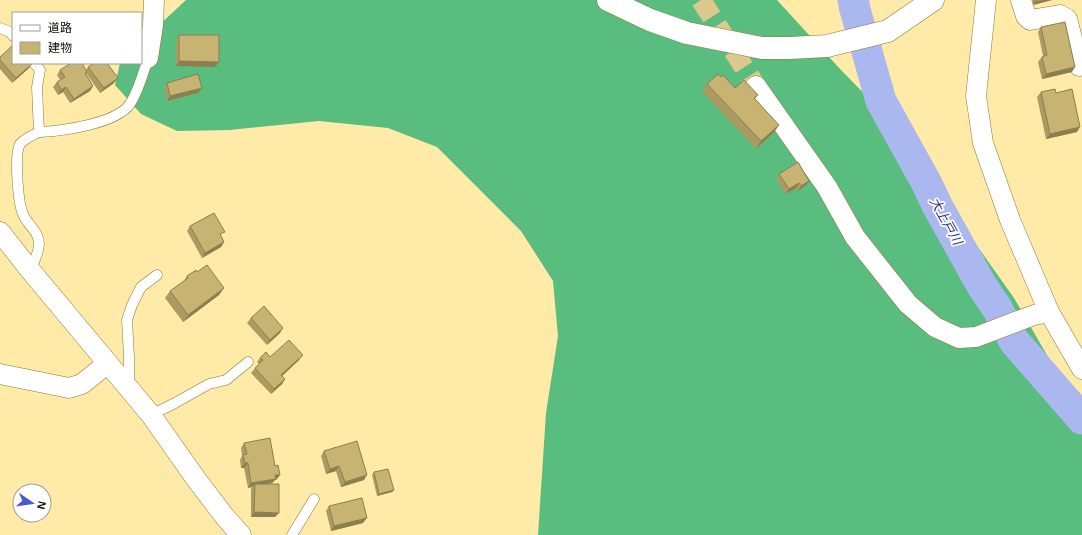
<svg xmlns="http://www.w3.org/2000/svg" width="1082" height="535" font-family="Helvetica,'Noto Sans JP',sans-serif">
<rect width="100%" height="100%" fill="#ffeba7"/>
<!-- forest -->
<polygon fill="#58bd7e" points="186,0 777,0 841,70 893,123 948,205 1014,298 1073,400 1082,410 1082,535 538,535 546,413 558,336 553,281 521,231 437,147 388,128 319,121 230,130 177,131 141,114 115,85 120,63 141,63 141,42"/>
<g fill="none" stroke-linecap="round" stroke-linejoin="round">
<!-- river -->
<polyline stroke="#aab8ef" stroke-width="31" points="853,0 854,3 854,6 881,101 926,182 938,207 982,286 997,308 1014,341 1082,419"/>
<!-- minor-tunnel -->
<polyline stroke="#dbc98e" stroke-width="20" stroke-dasharray="20 10" stroke-linecap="butt" points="701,0 756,86"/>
<defs>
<g id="service">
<polyline points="0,28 10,32 13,36"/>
<path d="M34,63L40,70L37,87L39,132C62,131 116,124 130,104C139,90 143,74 148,58"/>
<path d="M30,270C34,262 39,253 39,244C39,231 27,225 23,214C18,203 14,154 20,144C24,139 33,135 39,132"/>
<polyline points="129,387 129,357 127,320 132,305 141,287 157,275"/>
<polyline points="151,415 175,403 209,384 226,380 248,362"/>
<polyline points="292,535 314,499"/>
</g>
<g id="minor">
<polyline points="986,0 976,96 983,143 1010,220 1049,312 1082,369"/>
<polyline points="1021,0 1026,16 1030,20 1060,15 1067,19 1079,66"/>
<polyline points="148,58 153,25 154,0"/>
<polyline points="756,86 827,187 855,237 908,304 935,327 959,338 976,337 1034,315 1049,312"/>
<polyline points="0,232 30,270 151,415 196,479 225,517 241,535"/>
<polyline points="0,374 69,388 82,384 108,363"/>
</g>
<polyline id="tertiary" points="608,0 650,20 687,33 762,48 790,48 827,46 888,31 933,0"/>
</defs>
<!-- service casing -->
<use href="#service" stroke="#8a7836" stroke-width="11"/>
<!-- minor casing -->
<use href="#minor" stroke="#8a7836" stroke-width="21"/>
<!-- tertiary casing -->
<use href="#tertiary" stroke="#8a7836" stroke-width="23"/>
<!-- service -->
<use href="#service" stroke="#fff" stroke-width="10"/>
<!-- minor -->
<use href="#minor" stroke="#fff" stroke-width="20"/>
<!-- tertiary -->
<use href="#tertiary" stroke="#fff" stroke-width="22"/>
</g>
<!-- wall -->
<g fill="#ab9b62">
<polygon points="1032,0 1052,0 1033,5"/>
<polygon points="1041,27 1072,72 1042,79 1038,62 1042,57 1043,56 1038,32"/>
<polygon points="179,35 219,62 215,67 176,66 176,40"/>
<polygon points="0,57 32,64 28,69 12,83 0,69"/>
<polygon points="88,67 114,83 100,93 86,73 86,74 93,86 90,91 70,103 63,92 58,95 53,87 57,82 60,80 57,75 60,70 86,70"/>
<polygon points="721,77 735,88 758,95 755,99 779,125 774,132 756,149 702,91 707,84"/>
<polygon points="167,83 198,93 167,101 164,88"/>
<polygon points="1041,92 1056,93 1077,132 1046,139 1037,97"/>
<polygon points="779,174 806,185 798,191 796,188 785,194 776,179"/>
<polygon points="190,226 221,236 224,242 221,247 202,258 187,231"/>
<polygon points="197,272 219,295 183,322 165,298 170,291 183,282 187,276"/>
<polygon points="251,318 280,333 267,345 247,323"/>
<polygon points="270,357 299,360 282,376 285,379 282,384 271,394 251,373 255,368 259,364 257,362 260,358"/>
<polygon points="244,443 275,466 280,475 276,480 275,480 272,483 269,484 275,517 251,517 251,489 252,487 248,488 244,468 241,468 240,460 242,456 241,448"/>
<polygon points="324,451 364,480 341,487 336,471 326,474 321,456"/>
<polygon points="374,472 394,490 392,492 377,496 372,475"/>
<polygon points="329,506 363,523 331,531 326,511"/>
</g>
<!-- shaded-wall -->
<g fill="#8b7e50">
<polygon points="1044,0 1052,0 1033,5 1035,2"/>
<polygon points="179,61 219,62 215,67 176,66"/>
<polygon points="32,64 28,69 12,83 16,78"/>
<polygon points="1075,67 1072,72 1042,79 1046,74"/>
<polygon points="118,78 114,83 100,93 104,88"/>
<polygon points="93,86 90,91 70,103 74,99"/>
<polygon points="66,87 63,92 58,95 61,90"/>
<polygon points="202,88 198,93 167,101 170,96"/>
<polygon points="779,125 774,132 756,149 761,141"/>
<polygon points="1080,127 1077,132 1046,139 1050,134"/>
<polygon points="809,181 806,185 798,191 801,186"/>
<polygon points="799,183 796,188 785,194 789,189"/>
<polygon points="224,242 221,247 202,258 205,253"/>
<polygon points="224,288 219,295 183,322 188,315"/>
<polygon points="283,328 280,333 267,345 270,340"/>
<polygon points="303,355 299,360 278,380 281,375"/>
<polygon points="285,379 282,384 271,394 274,389"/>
<polygon points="245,463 248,463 244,468 241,468"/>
<polygon points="339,466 336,471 326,474 330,469"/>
<polygon points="275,475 280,475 276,480 275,480 272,483 255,487 255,484 252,487 248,488 251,483"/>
<polygon points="367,475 364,480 341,487 345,482"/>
<polygon points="394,490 392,492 377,496 379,494"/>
<polygon points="254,512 279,513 275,517 251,517"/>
<polygon points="367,518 363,523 331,531 334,526"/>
</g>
<!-- building -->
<g fill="#c7b472" stroke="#8b7e50">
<polygon points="1035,0 1044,0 1035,2"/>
<polygon points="1065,22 1075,67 1046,74 1042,57 1047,55 1041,27"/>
<polygon points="179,35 219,35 219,62 179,61"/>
<polygon points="13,45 13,63 31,63 32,64 16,78 0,60 0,57"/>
<polygon points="71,63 82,63 87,72 85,73 93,86 74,99 66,87 61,90 57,82 65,77 60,70"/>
<polygon points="94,63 107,63 118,78 104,88 88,67"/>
<polygon points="198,74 202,88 170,96 167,83"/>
<polygon points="718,74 721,77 723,75 735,88 744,80 758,95 754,98 779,125 761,141 707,84"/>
<polygon points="1055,89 1056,93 1072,89 1080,127 1050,134 1041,92"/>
<polygon points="798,162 809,181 801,186 799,183 789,189 779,174"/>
<polygon points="214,213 225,232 220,234 224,242 205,253 190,226"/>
<polygon points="207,265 224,288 188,315 170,291 188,278 187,276 196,270 197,272"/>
<polygon points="264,306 283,328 270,340 251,318"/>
<polygon points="289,340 303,355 281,375 285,379 274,389 255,368 263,360 260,358 266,352 270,357"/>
<polygon points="270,438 275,466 278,465 280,475 275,475 276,479 251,483 248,463 245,463 243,455 247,454 244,443"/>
<polygon points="357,441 367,475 345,482 339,466 330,469 324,451"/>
<polygon points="388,469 394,490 379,494 374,472"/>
<polygon points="255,484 279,484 279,513 254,512"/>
<polygon points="362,498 367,518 334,526 329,506"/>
</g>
<g text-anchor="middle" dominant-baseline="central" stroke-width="3.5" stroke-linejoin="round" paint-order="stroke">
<!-- water labels -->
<g font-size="13" font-style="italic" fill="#2a2d93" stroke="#fff">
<text transform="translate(946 221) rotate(61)">大上戸川</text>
</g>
</g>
<!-- legend -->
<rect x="12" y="12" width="130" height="52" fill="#ffffff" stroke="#a09d99"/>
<rect x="20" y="25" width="20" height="6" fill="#ffffff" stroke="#a09d99"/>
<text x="48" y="32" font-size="12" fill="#120a00">道路</text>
<rect x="20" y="42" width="20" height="12" fill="#c7b472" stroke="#a09d99"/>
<text x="48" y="52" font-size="12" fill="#120a00">建物</text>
<!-- north arrow -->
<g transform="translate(32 503) rotate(103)"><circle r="19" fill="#ffffff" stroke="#a09d99"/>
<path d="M0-3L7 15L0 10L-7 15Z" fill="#4c58ce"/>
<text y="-6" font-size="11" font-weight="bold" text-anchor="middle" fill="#120a00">N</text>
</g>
</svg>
